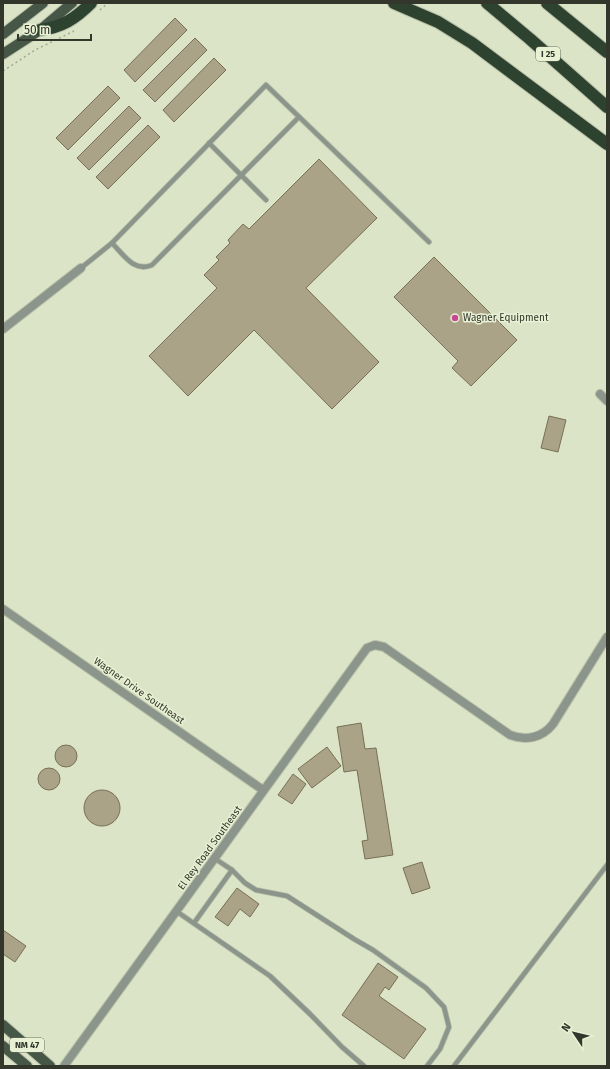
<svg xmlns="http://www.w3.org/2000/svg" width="610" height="1069" font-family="'Fira Sans',sans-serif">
<rect width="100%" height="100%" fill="#dbe4c7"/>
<!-- building -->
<g fill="#aba388" stroke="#777056">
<polygon points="175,18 187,30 135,82 124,70"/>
<polygon points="195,38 207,50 155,102 143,90"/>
<polygon points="214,58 226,70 174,122 163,110"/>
<polygon points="108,86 120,98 68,150 56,138"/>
<polygon points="129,106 141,118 89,170 77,158"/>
<polygon points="148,125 160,137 108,189 96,177"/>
<polygon points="319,159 377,218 306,288 379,362 332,409 254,330 188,396 149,356 217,288 204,275 219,260 216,257 230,243 228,240 243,224 249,229"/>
<polygon points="434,257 517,340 471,386 452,368 458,361 394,297"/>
<polygon points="549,416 566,420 558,452 541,448"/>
<polygon points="361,723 365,749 376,748 393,855 365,859 362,841 368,840 357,770 344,772 337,727"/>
<circle cx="66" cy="756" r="11"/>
<polygon points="327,747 341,766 312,788 298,769"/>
<circle cx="49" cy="779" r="11"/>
<polygon points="293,774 306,784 292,804 278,795"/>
<circle cx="102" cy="808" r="18"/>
<polygon points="422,862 430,888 412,894 403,868"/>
<polygon points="237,888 259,904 250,917 240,909 228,926 215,917"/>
<polygon points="3,930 26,946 15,962 3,954"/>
<polygon points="378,963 398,977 389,990 385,987 379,996 426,1029 404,1059 342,1015"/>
</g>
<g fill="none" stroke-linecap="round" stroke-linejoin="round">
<defs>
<g id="service">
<polyline points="209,143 266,200"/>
<path d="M112,243C123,254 134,273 152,265L299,117"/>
<polyline points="81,268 112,243 266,85 429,242"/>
<polyline points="232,870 245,883 256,890 287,896 354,939 373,950 426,988 444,1007 449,1027 440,1049 427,1066"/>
<polyline points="176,911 270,976 310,1014 342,1047 364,1066"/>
<polyline points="194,923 232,870 214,858"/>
<polyline points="454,1066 607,865"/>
</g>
<g id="minor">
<polyline points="3,329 81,268"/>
<polyline points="600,394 607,401"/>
<polyline points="3,609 263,790"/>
<path d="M64,1066L367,648L375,645L384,647L510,735C526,741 542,738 553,724L607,637"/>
</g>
<g id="primary">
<polyline points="3,34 43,3"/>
<polyline points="3,54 40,30 72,3"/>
<polyline points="3,1025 50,1066"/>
<polyline points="3,1046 27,1066"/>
</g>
<g id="motorway">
<polyline points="394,3 438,22 472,43 607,144"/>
<polyline points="487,3 530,39 607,107"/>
<polyline points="547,3 607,52"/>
<path d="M40,30C62,27 75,19 91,3"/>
</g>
</defs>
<!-- service casing -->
<use href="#service" stroke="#b9c1a8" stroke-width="6"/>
<!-- minor casing -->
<use href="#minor" stroke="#b9c1a8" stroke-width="10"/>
<!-- primary casing -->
<use href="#primary" stroke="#b9c1a8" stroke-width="12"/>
<!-- motorway casing -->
<use href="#motorway" stroke="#b9c1a8" stroke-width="14"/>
<!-- path -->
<g stroke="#a2a992" stroke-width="1.5" stroke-dasharray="2 3" stroke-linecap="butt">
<polyline points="100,10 108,3"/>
<polyline points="3,71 35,50 74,31"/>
</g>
<!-- service -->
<use href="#service" stroke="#8b958b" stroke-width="4.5"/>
<!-- minor -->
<use href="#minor" stroke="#8b958b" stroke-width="8"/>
<!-- primary -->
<use href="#primary" stroke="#465748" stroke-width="10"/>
<!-- motorway -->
<use href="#motorway" stroke="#2e4230" stroke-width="12"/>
</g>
<!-- markers -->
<circle fill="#c64895" stroke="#e9f1d4" stroke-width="1.5" cx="455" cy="318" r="4"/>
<g text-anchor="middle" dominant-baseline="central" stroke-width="3" stroke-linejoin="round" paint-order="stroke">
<!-- shield labels -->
<g fill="#e9f1d4" stroke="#6a6e5e" stroke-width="1">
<rect x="536" y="47" width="24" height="14" rx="3"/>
<rect x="10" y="1038" width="34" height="14" rx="3"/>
</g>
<g font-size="9" font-weight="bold" fill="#33362b">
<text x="548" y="54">I 25</text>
<text x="27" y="1045">NM 47</text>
</g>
<!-- poi labels -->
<g font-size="10" fill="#33362b" stroke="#e9f1d4" text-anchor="start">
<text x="463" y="318">Wagner Equipment</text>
</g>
<!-- street labels -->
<g font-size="10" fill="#33362b" stroke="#e9f1d4">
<text transform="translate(139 691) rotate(35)">Wagner Drive Southeast</text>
<text transform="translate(210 848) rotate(-54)">El Rey Road Southeast</text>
</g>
</g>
<!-- border -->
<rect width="610" height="1069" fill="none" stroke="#33362b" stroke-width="8"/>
<!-- north arrow -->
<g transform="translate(574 1033) rotate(305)" stroke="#e9f1d4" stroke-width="3" paint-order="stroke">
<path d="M0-3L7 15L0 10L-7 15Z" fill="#33362b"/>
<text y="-6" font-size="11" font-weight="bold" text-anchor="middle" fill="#33362b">N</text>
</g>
<!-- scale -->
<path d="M18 34v6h73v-6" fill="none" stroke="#33362b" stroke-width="2"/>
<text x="24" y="34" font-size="12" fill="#33362b" stroke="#e9f1d4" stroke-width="3" paint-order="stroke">50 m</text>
</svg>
